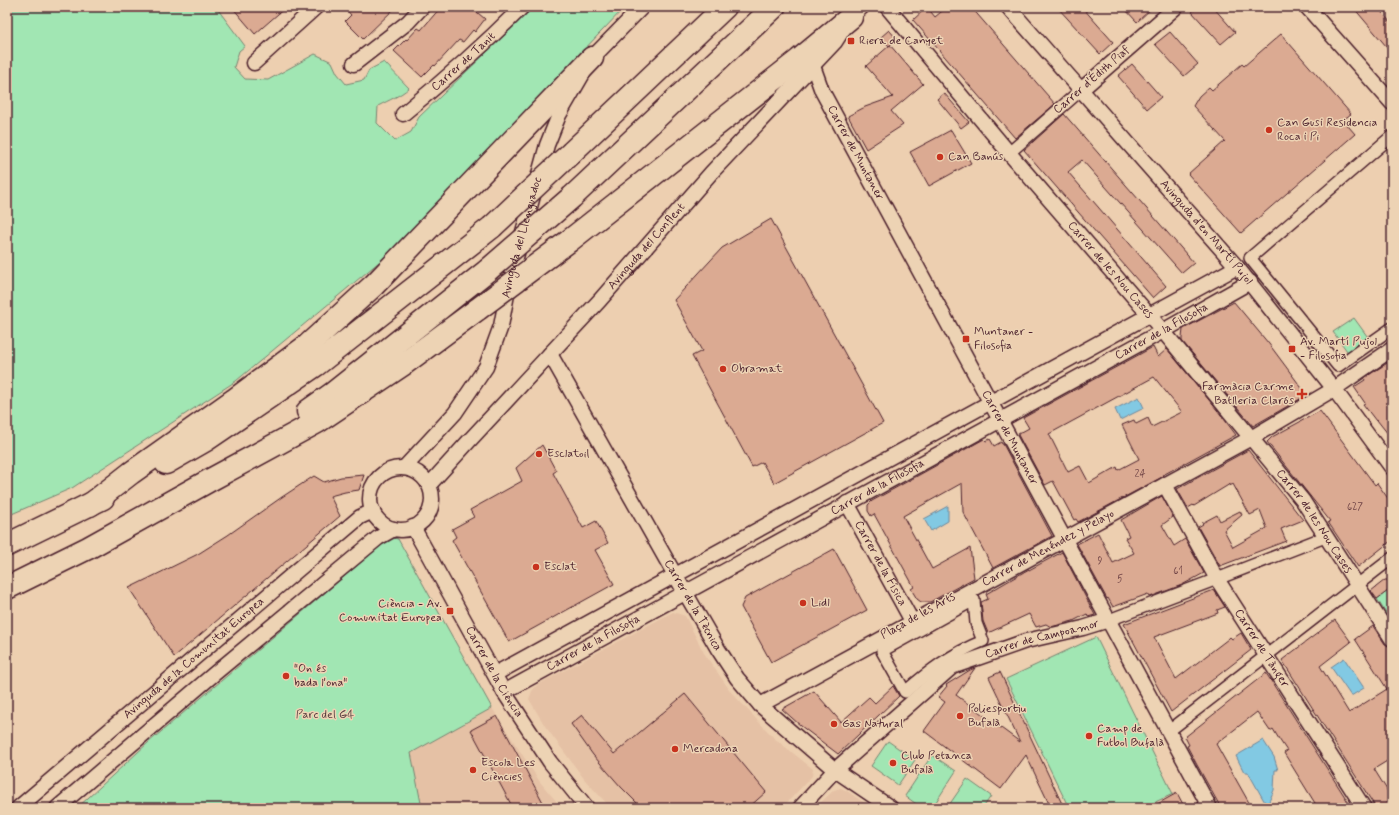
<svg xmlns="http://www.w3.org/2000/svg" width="1399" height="815" font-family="Mynerve,sans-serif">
<rect width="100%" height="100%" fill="#edcfb0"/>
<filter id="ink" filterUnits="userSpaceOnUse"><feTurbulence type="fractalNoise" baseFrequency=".025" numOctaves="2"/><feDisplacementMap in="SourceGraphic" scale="8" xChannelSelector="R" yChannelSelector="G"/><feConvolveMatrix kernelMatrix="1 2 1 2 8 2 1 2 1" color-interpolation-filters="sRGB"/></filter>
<g filter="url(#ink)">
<!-- built -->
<g fill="#e5c1a5">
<polygon points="673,612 685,616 704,653 731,692 774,738 813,769 812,776 782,808 611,808 585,780 545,726 529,699 532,691 537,685"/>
<polygon points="492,708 540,782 562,808 422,808 410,753"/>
<polygon points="841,788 847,791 872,808 815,808 834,790"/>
</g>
<!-- green -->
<g fill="#a1e6b3" stroke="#76826f">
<path d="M7,7H216L245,46L239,51L234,67L245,79L268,80L315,54L332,62L337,73L346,84L364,80L369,70L384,62L409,88C400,96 389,100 378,106L377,123L395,141L411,132L419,117L534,7H625L385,257L236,381L72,488L7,516Z"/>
<polygon points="1354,318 1370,340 1350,355 1333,332"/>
<polygon points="393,538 398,539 492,708 411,753 422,808 77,808 149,742 385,542"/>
<polygon points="1392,588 1392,612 1387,615 1377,599"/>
<polygon points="1096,637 1173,794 1142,808 1069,808 1006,679"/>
<polygon points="888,741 915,760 898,785 871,766"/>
<polygon points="932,755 956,771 932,808 922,808 905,796"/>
<polygon points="967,779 991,796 983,808 947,808"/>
</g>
<!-- water -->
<g fill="#82c9e3" stroke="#6c8599">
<polygon points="1139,397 1144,408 1120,420 1115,409"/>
<polygon points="948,506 948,521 931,531 924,519"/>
<polygon points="1344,658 1364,688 1351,696 1331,667"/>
<polygon points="1263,740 1274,757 1278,770 1275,770 1274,790 1267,806 1248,772 1244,772 1236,756"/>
</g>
<!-- building -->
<g fill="#dbaa92" stroke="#4a1f2b" fill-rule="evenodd">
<polygon points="232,7 286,7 255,34"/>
<polygon points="344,7 396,7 363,39 345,21 351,15"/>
<polygon points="441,7 471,7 485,19 475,32 473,30 463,42 459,40 435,66 434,65 422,77 394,51 406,39 407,40 418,28 421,30"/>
<polygon points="927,7 935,17 947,7 971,7 1055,104 1015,138 913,20"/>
<polygon points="1057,7 1082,7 1113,42 1100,54"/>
<polygon points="1123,7 1153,7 1137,22"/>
<polygon points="1198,7 1213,7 1235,32 1221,44 1192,12"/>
<polygon points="1353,7 1377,7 1392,24 1392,53"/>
<polygon points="889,30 897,39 889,46 881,37"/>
<polygon points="1170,32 1198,64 1184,76 1155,44"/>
<polygon points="1281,34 1351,114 1343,120 1355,134 1241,233 1188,174 1225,141 1193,106 1199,96 1209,87 1212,90 1242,64 1244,66"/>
<polygon points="890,45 923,84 891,111 903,125 866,149 848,116 865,107 893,97 866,66"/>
<polygon points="1132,64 1161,97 1147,109 1118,76"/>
<polygon points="944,93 969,122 961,128 937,99"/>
<polygon points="1064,114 1194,263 1182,273 1082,160 1068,172 1166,286 1153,298 1024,150"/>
<polygon points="951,130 971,163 929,186 910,152"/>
<polygon points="771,219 883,423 774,483 762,462 752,467 692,356 702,351 674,300 722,248"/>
<polygon points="1234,302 1269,344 1307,395 1253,426 1182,341 1182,338 1183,329"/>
<path d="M1153,347L1158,357L1167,349L1218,411L1236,435L1163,475L1164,476L1078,522L1076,519L1074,520L1053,481L1045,485L1018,435V434L1029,428L1023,418ZM1154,377L1182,412L1152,427L1148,418L1136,424L1134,420L1122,425L1139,459L1118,470L1117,467L1089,483L1080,466L1068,472L1049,434Z"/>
<polygon points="1392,360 1392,439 1377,420 1376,421 1363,404 1365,403 1354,387 1365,380 1364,378"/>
<polygon points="1320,411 1375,485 1377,483 1392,504 1392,540 1358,567 1328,522 1330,521 1267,442 1272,437"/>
<polygon points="984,439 986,441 990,439 994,446 1001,442 1002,444 1003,444 1052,536 993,568 963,512 962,483 903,516 932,569 970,548 974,578 930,602 921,602 917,599 911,589 914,587 874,514 871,516 868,511 868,505 872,501"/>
<polygon points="542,445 556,471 553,473 583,528 596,521 608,543 595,550 614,584 509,642 452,540 456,537 452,529 474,517 470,510 522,481 516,468"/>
<polygon points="1248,450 1303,520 1281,529 1286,541 1220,566 1198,527 1203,524 1202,523 1217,515 1220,521 1240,511 1242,515 1224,530 1233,547 1267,528 1260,510 1250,515 1233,484 1230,486 1230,484 1194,506 1193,505 1188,508 1177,489"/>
<polygon points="364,475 359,490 345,492 330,496 340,516 174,657 129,588 198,554 228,535 282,497 314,476 324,482 341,477"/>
<polygon points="1162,496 1173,517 1162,525 1174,546 1185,539 1204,573 1182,585 1150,597 1148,594 1113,607 1108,598 1107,599 1077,544 1098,533 1113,563 1134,553 1125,538 1129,536 1121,520"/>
<polygon points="834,549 867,610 771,662 741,607 745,598"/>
<polygon points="1062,552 1095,615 1088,617 1087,614 1073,621 1051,627 1046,624 1036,627 1029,614 988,633 983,621 981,602 988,599 986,594 1029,569 1029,570"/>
<polygon points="1385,580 1392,580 1392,588 1377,599 1371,591"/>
<polygon points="1214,590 1225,607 1217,610 1218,613 1154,637 1176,679 1228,639 1230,637 1232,639 1241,633 1251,650 1171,712 1124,624"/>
<polygon points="1335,620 1351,642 1320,666 1349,713 1387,689 1355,639 1373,626 1385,644 1392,647 1392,758 1374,769 1392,798 1392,808 1376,808 1282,660"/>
<polygon points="975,668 956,695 1020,742 989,677 1000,672 1064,808 1051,808 1026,755 1001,789 924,731 945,702 938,697 947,686 946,685 970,670"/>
<polygon points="1266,673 1273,684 1352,808 1318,808 1284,753 1287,751 1279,739 1273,729 1270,731 1257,712 1216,744 1252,808 1221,808 1197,765 1187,746 1189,745 1185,737"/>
<polygon points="893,686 899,696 838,754 801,726 782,709 814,691 841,722 869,697 875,703"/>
<polygon points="685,694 766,792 748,808 642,808 621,787 593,755 571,724 582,715 614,754"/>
<polygon points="497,716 546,808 513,808 471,730"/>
<polygon points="1177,793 1185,808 1150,808"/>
</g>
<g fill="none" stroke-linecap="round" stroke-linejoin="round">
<defs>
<g id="pedestrian">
<polyline points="1392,136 1250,258 1338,366 1392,328"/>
<polyline points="1009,153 1081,90"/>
<path d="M974,600L976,623L983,641C953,653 929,671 905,692L882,651Z"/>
<polyline points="1109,620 1217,579 1325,537"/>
<polyline points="1169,731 1392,558"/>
</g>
<g id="minor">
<path id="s1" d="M887,7L1009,153L1163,331L1303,501L1392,639"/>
<path id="s2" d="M1008,7L1237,267L1334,389L1392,468"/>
<polyline points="1307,7 1392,103"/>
<polyline points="254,63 316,7"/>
<polyline points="354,64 408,22 422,7"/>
<path id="s3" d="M813,66L822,91L1210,808"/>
<polyline points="1081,90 1176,7"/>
<path id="s4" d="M403,114C445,80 484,45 522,7"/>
<path id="s5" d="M550,354L675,575L718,649L737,678L760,705L835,770L891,808"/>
<path id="s6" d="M404,468L455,413L486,367L501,326L510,279L547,145L559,115L592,58L642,7"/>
<circle cx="401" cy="499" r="31"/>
<path id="s7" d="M429,485L469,441L600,300L711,173L835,42L851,17L862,7"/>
<path id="s8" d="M1165,485L1217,579L1364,808"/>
<path id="s9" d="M847,503L913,623"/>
<path id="s10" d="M413,527L504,692L550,762L587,808"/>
<polyline points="495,674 1237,267"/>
<path id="s11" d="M504,692L1163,331L1250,282"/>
<path id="s12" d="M760,705L1251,438L1334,389L1392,349"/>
<path id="s13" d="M18,808L360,517L373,511"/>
<polyline points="57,808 214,674 378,538 394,529"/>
<path id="s14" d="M800,808L835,770L952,667L1026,641L1083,628L1109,620"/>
</g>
<g id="motorway">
<polyline points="572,152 725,7"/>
<polyline points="572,197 774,7"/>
<polyline points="569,241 799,60 851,17"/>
<polyline points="308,411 332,394 488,270"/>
<polyline points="166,463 206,440 316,365 492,227"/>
<polyline points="90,505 131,473 234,400 308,345 374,285 592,58"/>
<polyline points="7,545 103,498"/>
<polyline points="7,588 88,548 212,479 317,422 405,363 478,309"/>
</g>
</defs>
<!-- pedestrian casing -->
<use href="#pedestrian" stroke="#4a1f2b" stroke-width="14"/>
<!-- minor casing -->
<use href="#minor" stroke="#4a1f2b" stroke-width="17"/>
<!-- motorway casing -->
<use href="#motorway" stroke="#4a1f2b" stroke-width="25"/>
<!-- pedestrian -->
<use href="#pedestrian" stroke="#edd3b4" stroke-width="11"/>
<!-- minor -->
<use href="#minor" stroke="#edd3b4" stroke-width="14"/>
<!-- motorway -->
<use href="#motorway" stroke="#edd3b4" stroke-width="22"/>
<defs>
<g id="motorway-bridge">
<polyline points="492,227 572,152"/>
<polyline points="488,270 572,197"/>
<polyline points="478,309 569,241"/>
</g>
</defs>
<!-- motorway-bridge casing -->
<use href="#motorway-bridge" stroke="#4a1f2b" stroke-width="25" stroke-linecap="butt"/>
<!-- motorway-bridge -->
<use href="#motorway-bridge" stroke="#edd3b4" stroke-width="22"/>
</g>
</g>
<!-- markers -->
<g fill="#c8321e" stroke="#edd3b4" stroke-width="1.5">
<rect x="847" y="37" width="8" height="8" rx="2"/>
<circle cx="1269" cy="130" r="4"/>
<circle cx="940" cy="157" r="4"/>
<rect x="962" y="335" width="8" height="8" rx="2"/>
<rect x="1288" y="345" width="8" height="8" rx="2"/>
<circle cx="723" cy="369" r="4"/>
<path d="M1300 388h4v4h4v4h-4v4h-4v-4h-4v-4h4z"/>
<circle cx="539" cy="454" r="4"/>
<circle cx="536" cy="567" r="4"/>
<circle cx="803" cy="603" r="4"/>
<rect x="446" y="607" width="8" height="8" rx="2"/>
<circle cx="286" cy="676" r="4"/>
<circle cx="960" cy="716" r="4"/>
<circle cx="834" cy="724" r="4"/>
<circle cx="1089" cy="736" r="4"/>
<circle cx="675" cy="749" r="4"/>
<circle cx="893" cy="763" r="4"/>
<circle cx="473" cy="770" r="4"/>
</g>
<g text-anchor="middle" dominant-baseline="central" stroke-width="3" stroke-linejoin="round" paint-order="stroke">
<!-- number labels -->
<g font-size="10" fill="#6e4245">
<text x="1140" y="474">24</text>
<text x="1355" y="507">627</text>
<text x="1100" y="561">9</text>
<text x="1178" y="571">61</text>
<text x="1120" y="579">5</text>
</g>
<!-- poi labels -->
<g font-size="12" fill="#4a1f2b" stroke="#edd3b4" text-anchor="start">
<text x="859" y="41">Riera de Canyet</text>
<text x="1277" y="123">Can Gusi Residencia<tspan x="1277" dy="14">Roca i Pi</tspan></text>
<text x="948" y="157">Can Banús</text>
<text x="974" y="332">Muntaner -<tspan x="974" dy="14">Filosofia</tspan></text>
<text x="1300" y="342">Av. Martí Pujol<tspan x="1300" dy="14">- Filosofia</tspan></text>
<text x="731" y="369">Obramat</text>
<text x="1294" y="387" text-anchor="end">Farmàcia Carme<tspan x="1294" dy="14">Batlleria Clarós</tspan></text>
<text x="547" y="454">Esclatoil</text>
<text x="544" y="567">Esclat</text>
<text x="811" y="603">Lidl</text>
<text x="442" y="604" text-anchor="end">Ciència - Av.<tspan x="442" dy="14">Comunitat Europea</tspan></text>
<text x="294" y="669">"On és<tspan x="294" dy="14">bada l'ona"</tspan></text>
<text x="968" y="709">Poliesportiu<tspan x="968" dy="14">Bufalà</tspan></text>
<text x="842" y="724">Gas Natural</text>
<text x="1097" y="729">Camp de<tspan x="1097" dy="14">Futbol Bufalà</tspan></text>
<text x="683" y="749">Mercadona</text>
<text x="901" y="756">Club Petanca<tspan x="901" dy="14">Bufalà</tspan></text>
<text x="481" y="763">Escola Les<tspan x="481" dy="14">Ciències</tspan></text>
</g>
<!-- street labels -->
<g font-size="12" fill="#4a1f2b" stroke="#edd3b4">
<text stroke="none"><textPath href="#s4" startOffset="80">Carrer de Tanit</textPath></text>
<text transform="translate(1092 80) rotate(-41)">Carrer d'Édith Piaf</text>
<text stroke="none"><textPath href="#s3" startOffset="97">Carrer de Muntaner</textPath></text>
<text stroke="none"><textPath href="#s2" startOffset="300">Avinguda d'en Martí Pujol</textPath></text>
<text stroke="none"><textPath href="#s6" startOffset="265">Avinguda del Llenguadoc</textPath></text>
<text stroke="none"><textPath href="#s7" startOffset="323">Avinguda del Conflent</textPath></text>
<text stroke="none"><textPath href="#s1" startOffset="345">Carrer de les Nou Cases</textPath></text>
<text stroke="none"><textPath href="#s11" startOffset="750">Carrer de la Filosofia</textPath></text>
<text stroke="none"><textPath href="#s3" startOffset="421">Carrer de Muntaner</textPath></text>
<text stroke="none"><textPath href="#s11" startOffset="426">Carrer de la Filosofia</textPath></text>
<text stroke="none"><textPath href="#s1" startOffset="669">Carrer de les Nou Cases</textPath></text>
<text stroke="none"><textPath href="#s12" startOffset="328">Carrer de Menéndez y Pelayo</textPath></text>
<text stroke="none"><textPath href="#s9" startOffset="69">Carrer de la Física</textPath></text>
<text stroke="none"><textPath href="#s5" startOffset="289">Carrer de la Tècnica</textPath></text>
<text transform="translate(918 616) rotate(-29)">Plaça de les Arts</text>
<text stroke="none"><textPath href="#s14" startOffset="302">Carrer de Campoamor</textPath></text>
<text stroke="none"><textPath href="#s11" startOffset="102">Carrer de la Filosofia</textPath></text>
<text stroke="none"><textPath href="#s8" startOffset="190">Carrer de Tànger</textPath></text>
<text stroke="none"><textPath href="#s13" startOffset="231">Avinguda de la Comunitat Europea</textPath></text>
<text stroke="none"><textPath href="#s10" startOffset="166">Carrer de la Ciència</textPath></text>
</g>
<!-- park labels -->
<g font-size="12" fill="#573d3f" stroke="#edd3b4">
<text x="325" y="715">Parc del G4</text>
</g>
</g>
<!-- margin -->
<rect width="1399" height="815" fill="none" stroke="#edd3b4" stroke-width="24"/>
<rect x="12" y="12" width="1375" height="791" fill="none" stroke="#4a1f2b" stroke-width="1.5" filter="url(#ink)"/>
</svg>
